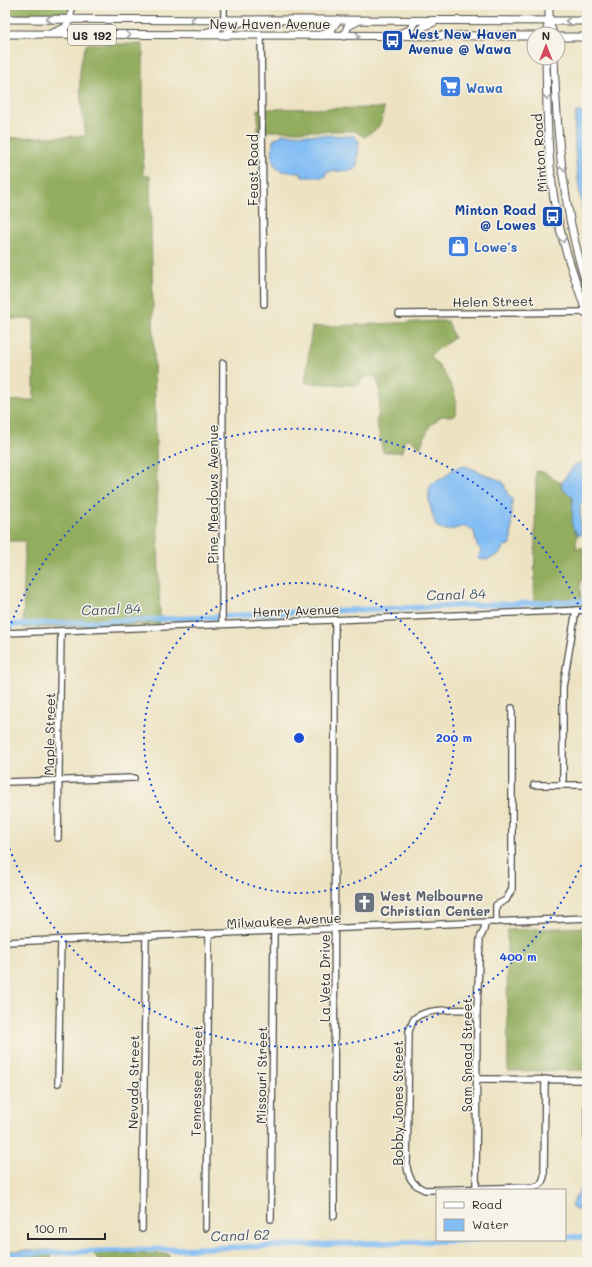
<svg xmlns="http://www.w3.org/2000/svg" width="592" height="1267" font-family="Mali,sans-serif">
<rect width="100%" height="100%" fill="#f7f3e8"/>
<filter id="ink" filterUnits="userSpaceOnUse"><feTurbulence type="fractalNoise" baseFrequency=".025" numOctaves="2"/><feDisplacementMap in="SourceGraphic" scale="8" xChannelSelector="R" yChannelSelector="G"/><feConvolveMatrix kernelMatrix="1 2 1 2 8 2 1 2 1" color-interpolation-filters="sRGB"/></filter>
<filter id="wash" filterUnits="userSpaceOnUse"><feTurbulence type="fractalNoise" baseFrequency=".012" numOctaves="4" result="noise"/><feDisplacementMap in="SourceGraphic" scale="16" xChannelSelector="R" yChannelSelector="G"/><feGaussianBlur stdDeviation="0.9" result="paint"/><feColorMatrix in="noise" values="0 0 0 0 0 0 0 0 0 0 0 0 0 0 0 0 0 1.4 0 .05"/><feComposite in="paint" operator="in"/></filter>
<g filter="url(#wash)">
<rect width="100%" height="100%" fill="#ede3c3"/>
<!-- forest -->
<g fill="#93ad5f" stroke="#5f6c45">
<polygon points="5,5 68,5 68,15 5,16"/>
<path d="M87,44H143V176H150L160,624L23,628L25,541H5V401L34,400V319H5V138L86,136C82,110 74,68 87,44Z"/>
<path d="M384,108C381,126 380,128 364,137L355,131H258V109Z"/>
<path d="M438,321H448L454,338L430,355C443,371 462,395 455,416H441L429,427L420,448L410,439H405L402,452H383L376,420L378,417C379,404 383,387 375,376C367,375 362,378 358,385L305,383L312,327Z"/>
<path d="M536,471C548,471 552,480 562,483V489L573,497L575,531L578,535H577L576,548H583V580L580,581L581,607L534,609Z"/>
<polygon points="587,927 587,1070 508,1071 507,930"/>
<polygon points="51,1250 51,1262 46,1262 40,1258 5,1261 5,1251"/>
<polygon points="93,1253 168,1254 170,1262 99,1262"/>
</g>
<!-- water -->
<g fill="#82bdf4" stroke="#567490">
<path d="M576,112L587,113V233C580,201 571,144 576,112Z"/>
<path d="M283,134L354,136L359,141L357,167L353,170L326,172L325,177H303L300,172C272,173 271,167 273,140Z"/>
<polygon points="587,463 587,500 580,505 581,535 578,535 572,526 573,497 562,489 562,482 575,464"/>
<path d="M466,466L503,482L508,495L512,499L511,545L504,546L499,555L486,560L478,559L481,550L477,546L474,531L465,526C453,529 446,533 436,526C433,515 423,492 433,483C437,480 442,480 445,477C452,469 455,467 466,466Z"/>
<polygon points="581,1187 587,1188 587,1212 577,1210 571,1206"/>
</g>
<g fill="none" stroke-linecap="round" stroke-linejoin="round">
<!-- canal -->
<g stroke="#82bdf4" stroke-width="5.5">
<polyline points="326,611 587,601"/>
<polyline points="227,616 317,611"/>
<polyline points="5,625 218,617"/>
<polyline points="565,1237 587,1237"/>
<polyline points="5,1254 476,1240"/>
</g>
</g>
</g>
<g filter="url(#ink)">
<g fill="none" stroke-linecap="round" stroke-linejoin="round">
<defs>
<g id="minor">
<polyline points="71,19 71,5"/>
<polyline points="224,20 224,5"/>
<polyline points="261,35 264,304"/>
<polyline points="399,314 587,312"/>
<polyline points="222,624 223,363"/>
<polyline points="5,633 587,610"/>
<polyline points="5,782 134,778"/>
<polyline points="534,785 587,785"/>
<polyline points="563,785 563,687 576,610"/>
<polyline points="58,838 61,631"/>
<polyline points="496,922 496,905 506,900 512,889 512,708"/>
<polyline points="5,942 587,918"/>
<path d="M477,1010C462,1010 425,1007 414,1019C412,1022 411,1027 409,1031L407,1167C409,1179 413,1185 425,1190L535,1187L541,1184L544,1177L545,1079"/>
<polyline points="476,1079 587,1080 587,1166"/>
<polyline points="58,1083 61,940"/>
<polyline points="476,1189 477,1010 480,938 484,930 485,922"/>
<polyline points="334,1216 335,620"/>
<polyline points="271,1219 274,931"/>
<polyline points="206,1228 209,934"/>
<polyline points="142,1229 146,937"/>
</g>
<g id="major">
<polyline points="5,19 587,21"/>
<polyline points="549,21 553,34"/>
<polyline points="53,33 65,28 71,19"/>
<polyline points="205,33 217,29 224,20"/>
<polyline points="5,34 534,36"/>
<polyline points="398,34 410,30 415,21"/>
<polyline points="546,34 549,21 549,5"/>
<path d="M226,35C229,27 235,25 243,21"/>
<polyline points="321,35 331,30 338,20"/>
<polyline points="344,36 348,26 358,21"/>
<polyline points="416,36 423,27 434,22"/>
<polyline points="558,37 587,37"/>
<path d="M546,58C547,105 547,153 554,199C560,238 574,276 587,314"/>
<path d="M554,58C557,136 563,212 587,286"/>
</g>
</defs>
<!-- minor casing -->
<use href="#minor" stroke="#484742" stroke-width="8"/>
<!-- major casing -->
<use href="#major" stroke="#484742" stroke-width="9"/>
<!-- minor -->
<use href="#minor" stroke="#fff" stroke-width="5.5"/>
<!-- major -->
<use href="#major" stroke="#fff" stroke-width="7"/>
</g>
<!-- one-way arrows -->
<defs><path id="oneway-chevron" d="M-2-3.5L2.5 0L-2 3.5" fill="none" stroke-width="1.6" stroke-linecap="round" stroke-linejoin="round"/></defs>
<g stroke="#a0a0a0">
<use href="#oneway-chevron" transform="translate(49 19) rotate(-180)"/>
<use href="#oneway-chevron" transform="translate(193 20) rotate(-180)"/>
<use href="#oneway-chevron" transform="translate(568 21) rotate(-180)"/>
<use href="#oneway-chevron" transform="translate(128 35)"/>
<use href="#oneway-chevron" transform="translate(358 36)"/>
<use href="#oneway-chevron" transform="translate(547 97) rotate(88)"/>
<use href="#oneway-chevron" transform="translate(561 169) rotate(-96)"/>
<use href="#oneway-chevron" transform="translate(563 240) rotate(75)"/>
</g>
</g>
<!-- distance rings -->
<g fill="none" stroke="#1d4ed8" stroke-width="2" stroke-dasharray="2 4">
<circle cx="299" cy="738" r="155"/>
<path d="M586 854A310 310 0 0 1 5 836M5 640A310 310 0 0 1 586 622"/>
</g>
<!-- icons -->
<defs>
<symbol id="bus-square" viewBox="-11 -11 22 22"><rect x="-9" y="-9" width="18" height="18" rx="4" fill="#1a4fb4" stroke="#f7f3e8"/><path d="M-5-6H5V4H4V6H2V4H-2V6H-4V4H-5ZM-3.5-4V0h7V-4ZM-3.5 1.2v1.5H-2V1.2ZM2 1.2v1.5H3.5V1.2Z" fill="#fff"/></symbol>
<symbol id="supermarket-square" viewBox="-11 -11 22 22"><rect x="-9" y="-9" width="18" height="18" rx="4" fill="#3f7fe0" stroke="#f7f3e8"/><path d="M-6-5.5h2.5l.6 2H6L4.5 2H-2.5L-4.4-4H-6ZM-1.5 3.2a1.3 1.3 0 1 0 .1 0ZM3 3.2a1.3 1.3 0 1 0 .1 0Z" fill="#fff"/></symbol>
<symbol id="shop-square" viewBox="-11 -11 22 22"><rect x="-9" y="-9" width="18" height="18" rx="4" fill="#3f7fe0" stroke="#f7f3e8"/><path d="M-5-2.5h2.3a2.7 3.5 0 0 1 5.4 0H5L5.5 6h-11ZM-1.5-2.5h3a1.5 2.3 0 0 0-3 0Z" fill="#fff"/></symbol>
<symbol id="church-square" viewBox="-11 -11 22 22"><rect x="-9" y="-9" width="18" height="18" rx="4" fill="#6b7280" stroke="#f7f3e8"/><path d="M-1.2-6h2.4v3.5h3.3v2.4h-3.3V6h-2.4V-.1h-3.3v-2.4h3.3Z" fill="#fff"/></symbol>
</defs>
<g fill-rule="evenodd">
<use href="#bus-square" x="380" y="28" width="25" height="25"/>
<use href="#supermarket-square" x="438" y="74" width="25" height="25"/>
<use href="#bus-square" x="540" y="204" width="25" height="25"/>
<use href="#shop-square" x="446" y="234" width="25" height="25"/>
<use href="#church-square" x="352" y="890" width="25" height="25"/>
</g>
<g text-anchor="middle" dominant-baseline="central" stroke-width="3" stroke-linejoin="round" paint-order="stroke">
<!-- shield labels -->
<rect fill="#f7f3e8" stroke="#686764" stroke-width="1" x="68" y="25" width="48" height="20" rx="3"/>
<g font-size="12" font-weight="bold" fill="#2b2b2b">
<text x="92" y="35">US 192</text>
</g>
<!-- street labels -->
<g font-size="13" fill="#2b2b2b" stroke="#f7f3e8">
<text x="270" y="23">New Haven Avenue</text>
<text transform="translate(539 153) rotate(-94)">Minton Road</text>
<text transform="translate(252 170) rotate(-90)">Feast Road</text>
<text transform="translate(493 301) rotate(-1)">Helen Street</text>
<text transform="translate(212 494) rotate(-90)">Pine Meadows Avenue</text>
<text transform="translate(296 610) rotate(-2)">Henry Avenue</text>
<text transform="translate(49 734) rotate(-89)">Maple Street</text>
<text transform="translate(284 920) rotate(-3)">Milwaukee Avenue</text>
<text transform="translate(324 978) rotate(-90)">La Veta Drive</text>
<text transform="translate(466 1055) rotate(-90)">Sam Snead Street</text>
<text transform="translate(261 1075) rotate(-89)">Missouri Street</text>
<text transform="translate(196 1081) rotate(-89)">Tennessee Street</text>
<text transform="translate(133 1082) rotate(-89)">Nevada Street</text>
<text transform="translate(397 1103) rotate(-90)">Bobby Jones Street</text>
</g>
<!-- transit labels -->
<g font-size="13" font-weight="bold" fill="#164399" stroke="#f7f3e8" text-anchor="start">
<text x="408" y="33">West New Haven<tspan x="408" dy="15">Avenue @ Wawa</tspan></text>
<text x="536" y="209" text-anchor="end">Minton Road<tspan x="536" dy="15">@ Lowes</tspan></text>
</g>
<!-- shop labels -->
<g font-size="13" font-weight="bold" fill="#366cbe" stroke="#f7f3e8" text-anchor="start">
<text x="466" y="87">Wawa</text>
<text x="474" y="246">Lowe's</text>
</g>
<!-- worship labels -->
<g font-size="13" font-weight="bold" fill="#5b616d" stroke="#f7f3e8" text-anchor="start">
<text x="380" y="895">West Melbourne<tspan x="380" dy="15">Christian Center</tspan></text>
</g>
<!-- water labels -->
<g font-size="14" font-style="italic" fill="#455767" stroke="#f7f3e8">
<text transform="translate(456 594) rotate(-2)">Canal 84</text>
<text transform="translate(111 609) rotate(-2)">Canal 84</text>
<text transform="translate(240 1235) rotate(-2)">Canal 62</text>
</g>
</g>
<circle cx="299" cy="738" r="6" fill="#1d4ed8" stroke="#f7f3e8" stroke-width="2"/>
<g font-size="12" text-anchor="middle" font-weight="bold" fill="#1d4ed8" stroke="#f7f3e8" stroke-width="3" stroke-linejoin="round" paint-order="stroke">
<text x="454" y="742">200 m</text>
<text x="518" y="961">400 m</text>
</g>
<!-- margin -->
<rect width="592" height="1267" fill="none" stroke="#f7f3e8" stroke-width="20"/>
<!-- legend -->
<rect x="436" y="1189" width="130" height="52" fill="#f7f3e8" stroke="#a5a39c"/>
<rect x="444" y="1202" width="20" height="6" fill="#ffffff" stroke="#a5a39c"/>
<text x="472" y="1209" font-size="12" fill="#2b2b2b">Road</text>
<rect x="444" y="1219" width="20" height="12" fill="#82bdf4" stroke="#a5a39c"/>
<text x="472" y="1229" font-size="12" fill="#2b2b2b">Water</text>
<!-- north arrow -->
<g transform="translate(546 46)"><circle r="19" fill="#f7f3e8" stroke="#a5a39c"/>
<path d="M0-3L7 15L0 10L-7 15Z" fill="#d1495b"/>
<text y="-6" font-size="11" font-weight="bold" text-anchor="middle" fill="#2b2b2b">N</text>
</g>
<!-- scale -->
<path d="M28 1233v6h77v-6" fill="none" stroke="#2b2b2b" stroke-width="2"/>
<text x="34" y="1233" font-size="12" fill="#2b2b2b" stroke="#f7f3e8" stroke-width="3" paint-order="stroke">100 m</text>
</svg>
